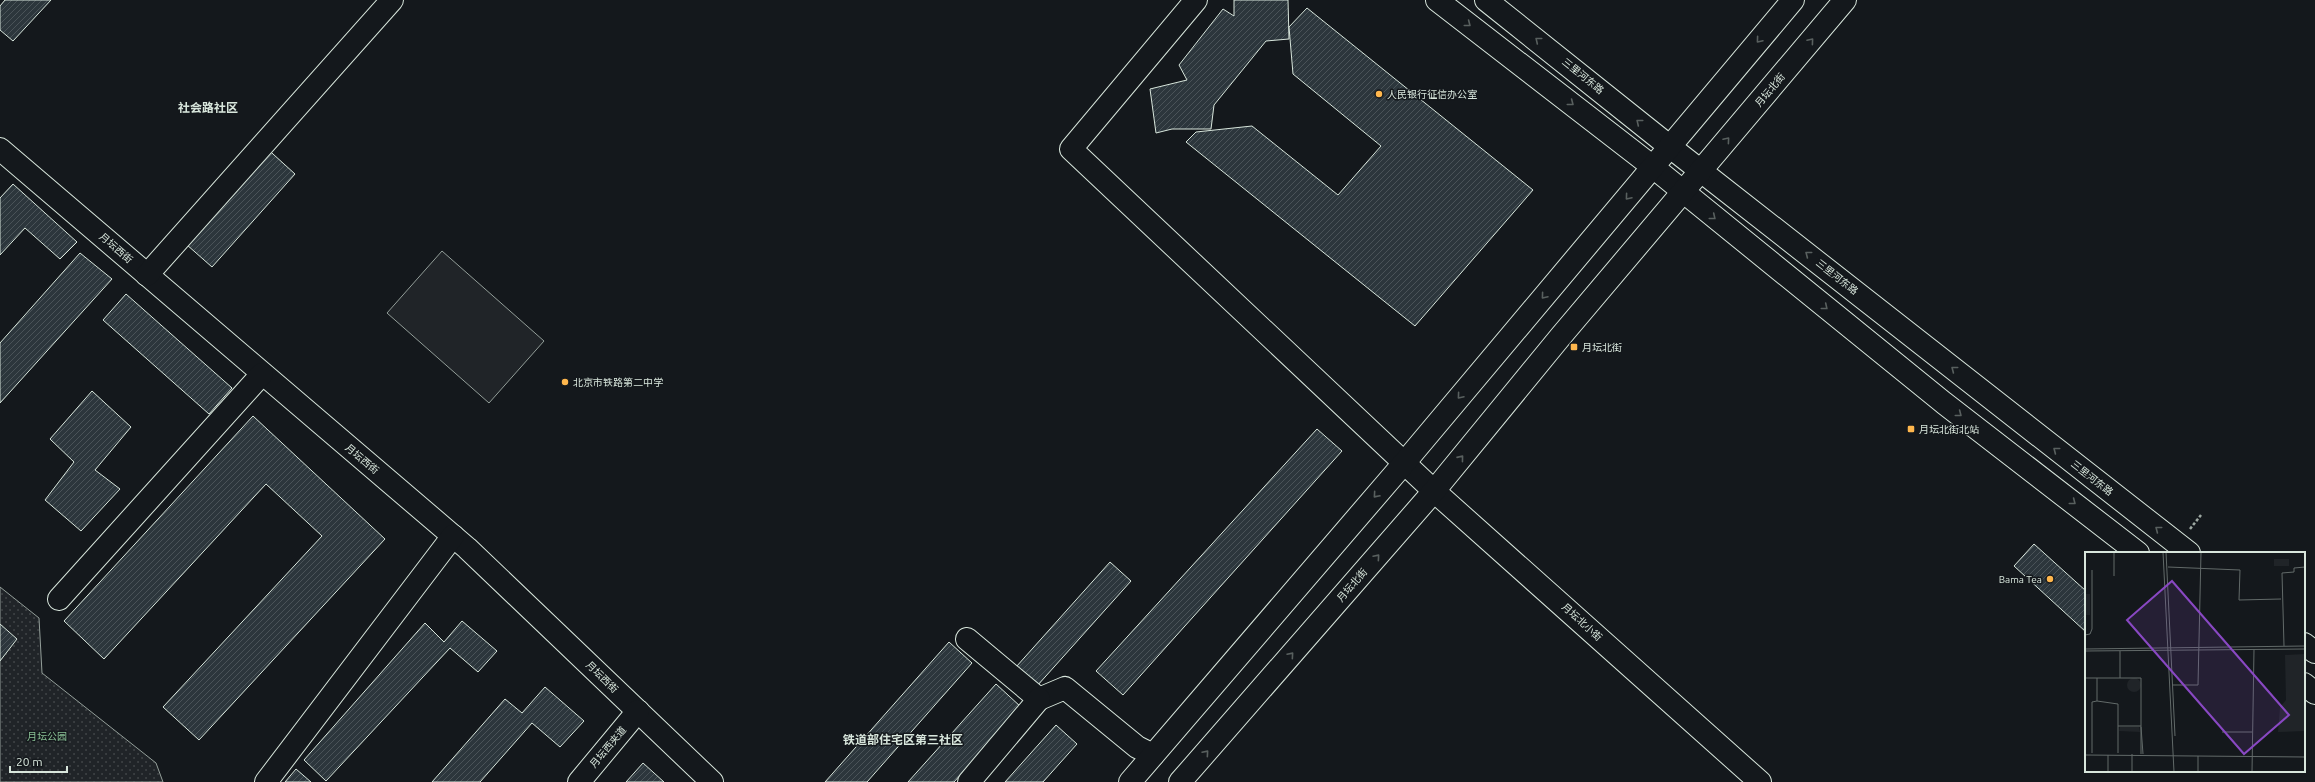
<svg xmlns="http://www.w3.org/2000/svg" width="2315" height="782" font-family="Ubuntu,'Noto Sans SC',sans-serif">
<defs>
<pattern id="park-dots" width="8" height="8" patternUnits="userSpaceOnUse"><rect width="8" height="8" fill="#202428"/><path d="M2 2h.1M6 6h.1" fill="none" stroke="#404447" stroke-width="1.8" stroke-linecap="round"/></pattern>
<pattern id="building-hatch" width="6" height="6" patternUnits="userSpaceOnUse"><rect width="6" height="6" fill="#2c363c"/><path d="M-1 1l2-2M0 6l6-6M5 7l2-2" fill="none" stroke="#4a5358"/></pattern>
</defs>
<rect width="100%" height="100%" fill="#14181c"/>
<!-- park -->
<polygon fill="url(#park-dots)" stroke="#939e99" points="0,587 39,618 42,673 156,763 163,782 0,782"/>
<!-- pitch -->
<polygon fill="#202428" stroke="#939e99" points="442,251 544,341 489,403 387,313"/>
<!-- building -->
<g fill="url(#building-hatch)" stroke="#d8e6dc">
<polygon points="5,0 51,0 13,41 0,30 0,6"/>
<polygon points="1234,0 1288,0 1289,39 1266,41 1214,105 1211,129 1172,129 1156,133 1150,89 1187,80 1179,65 1223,9 1234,16"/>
<polygon points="1307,8 1533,190 1415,326 1186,142 1196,132 1252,126 1338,195 1381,146 1293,74 1289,27"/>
<polygon points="262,144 295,174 212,267 178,237"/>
<polygon points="13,184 77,242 60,259 25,228 0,255 0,198"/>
<polygon points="80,253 112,279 0,403 0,343"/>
<polygon points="126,294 232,388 209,414 103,320"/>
<polygon points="92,391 131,427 95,470 120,489 81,531 45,500 74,462 50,439"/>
<polygon points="253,416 385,539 199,740 163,707 322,536 266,484 104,659 64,621"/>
<polygon points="1317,429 1342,451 1123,695 1096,671"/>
<polygon points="2034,544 2086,591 2086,632 2014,566"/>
<polygon points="1110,562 1131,581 1037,686 1016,667"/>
<polygon points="462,621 497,651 478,672 450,648 326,781 304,760 425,623 444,642"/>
<polygon points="0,624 17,639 0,661"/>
<polygon points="949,642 972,663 867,782 825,782"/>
<polygon points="996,684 1021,707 954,782 908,782"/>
<polygon points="545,687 584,721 560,747 532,723 480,782 432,782 505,699 522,713"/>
<polygon points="1056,725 1077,744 1043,782 1005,782"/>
<polygon points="643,763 664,782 626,782"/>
<polygon points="296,769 311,782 285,782"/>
</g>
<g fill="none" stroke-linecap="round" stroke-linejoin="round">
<defs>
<g id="minor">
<polyline points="1196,0 1071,149 1434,491 1760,782"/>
<polyline points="0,149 467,548 712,782"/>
<polyline points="147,275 392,0"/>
<polyline points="59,599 262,374"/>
<polyline points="967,639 1039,699 1065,688 1137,747 1153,755"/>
<polyline points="266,782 453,536"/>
<polyline points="579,782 638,711"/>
<polyline points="969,782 1039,699"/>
</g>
<g id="major">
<polyline points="1437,0 1653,167 1944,403 2138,553"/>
<polyline points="1486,0 1669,146 2189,553"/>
<polyline points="2304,644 2315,652"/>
<polyline points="2304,684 2315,693"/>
<polyline points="1130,782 1405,462 1793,0"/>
<polyline points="1180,782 1434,491 1561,336 1845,0"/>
</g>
</defs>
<!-- minor casing -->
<use href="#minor" stroke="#d8e6dc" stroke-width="24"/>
<!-- major casing -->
<use href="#major" stroke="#d8e6dc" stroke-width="24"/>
<!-- path -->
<polyline stroke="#9da8a2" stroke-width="2.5" stroke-dasharray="3 2" stroke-linecap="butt" points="2190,529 2201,515"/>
<!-- minor -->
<use href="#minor" stroke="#14181c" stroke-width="22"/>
<!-- major -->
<use href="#major" stroke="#14181c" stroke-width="22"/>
</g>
<!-- one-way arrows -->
<defs><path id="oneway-chevron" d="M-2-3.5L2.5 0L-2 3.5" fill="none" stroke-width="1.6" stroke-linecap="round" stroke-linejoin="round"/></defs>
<g stroke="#59605f">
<use href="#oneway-chevron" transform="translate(1468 24) rotate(38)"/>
<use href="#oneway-chevron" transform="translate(1538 40) rotate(-141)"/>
<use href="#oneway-chevron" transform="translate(1759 40) rotate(130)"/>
<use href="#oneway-chevron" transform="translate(1811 41) rotate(-50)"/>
<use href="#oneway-chevron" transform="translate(1571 103) rotate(38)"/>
<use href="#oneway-chevron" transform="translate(1639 122) rotate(-141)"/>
<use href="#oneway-chevron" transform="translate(1727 140) rotate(-50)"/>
<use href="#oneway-chevron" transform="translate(1628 197) rotate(130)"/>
<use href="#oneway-chevron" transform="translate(1713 217) rotate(39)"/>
<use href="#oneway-chevron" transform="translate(1808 254) rotate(-142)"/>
<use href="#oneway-chevron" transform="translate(1544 296) rotate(130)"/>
<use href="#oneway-chevron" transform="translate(1825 307) rotate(39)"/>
<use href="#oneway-chevron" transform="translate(1954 369) rotate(-142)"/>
<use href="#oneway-chevron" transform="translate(1460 396) rotate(130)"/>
<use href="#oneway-chevron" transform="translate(1959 414) rotate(38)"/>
<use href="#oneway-chevron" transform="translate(2056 450) rotate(-142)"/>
<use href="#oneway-chevron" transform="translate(1461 458) rotate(-51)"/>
<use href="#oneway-chevron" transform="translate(1376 495) rotate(131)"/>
<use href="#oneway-chevron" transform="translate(2073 502) rotate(38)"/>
<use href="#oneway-chevron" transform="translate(2158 529) rotate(-142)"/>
<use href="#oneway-chevron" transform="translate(1377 557) rotate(-49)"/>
<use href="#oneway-chevron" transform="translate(1291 655) rotate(-49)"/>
<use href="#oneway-chevron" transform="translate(1206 753) rotate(-49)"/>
</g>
<!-- markers -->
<g fill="#ffb74d" stroke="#14181c" stroke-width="1.5">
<circle cx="1379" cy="94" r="4"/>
<rect x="1570" y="343" width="8" height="8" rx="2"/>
<circle cx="565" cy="382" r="4"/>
<rect x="1907" y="425" width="8" height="8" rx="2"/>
<circle cx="2050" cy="579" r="4"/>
</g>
<g text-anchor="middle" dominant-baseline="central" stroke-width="3" stroke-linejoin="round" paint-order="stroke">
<!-- street labels -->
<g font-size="10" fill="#d8e6dc" stroke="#14181c">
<text transform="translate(1583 76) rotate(39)">三里河东路</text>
<text transform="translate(1770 90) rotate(-50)">月坛北街</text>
<text transform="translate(116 248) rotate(41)">月坛西街</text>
<text transform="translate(1837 277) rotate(38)">三里河东路</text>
<text transform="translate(362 459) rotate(40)">月坛西街</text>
<text transform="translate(2092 478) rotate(38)">三里河东路</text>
<text transform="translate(1352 585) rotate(-49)">月坛北街</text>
<text transform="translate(1582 622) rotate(42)">月坛北小街</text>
<text transform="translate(602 677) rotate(44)">月坛西街</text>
<text transform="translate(608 747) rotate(-50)">月坛西夹道</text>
</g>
<!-- poi labels -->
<g font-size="10" fill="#d8e6dc" stroke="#14181c" text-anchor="start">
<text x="1387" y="94">人民银行征信办公室</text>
<text x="1582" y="347">月坛北街</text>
<text x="573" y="382">北京市铁路第二中学</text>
<text x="1919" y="429">月坛北街北站</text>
<text x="2042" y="579" text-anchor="end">Bama Tea</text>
</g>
<!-- park labels -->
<g font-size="10" fill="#8ac095" stroke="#14181c">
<text x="47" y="736">月坛公园</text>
</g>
<!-- quarter labels -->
<g font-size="12" font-weight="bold" fill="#d8e6dc" stroke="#14181c">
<text x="208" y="107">社会路社区</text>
<text x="903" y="739">铁道部住宅区第三社区</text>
</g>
</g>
<!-- overview -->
<g transform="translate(2085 552)">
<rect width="220" height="220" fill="#14181c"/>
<path d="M0,42H5V63H0ZM220,102V179L193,180L195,155L201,148L200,103ZM42 133a7 7 0 1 1 14 0a7 7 0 1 1-14 0ZM35,175H54L55,180L34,179Z" fill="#202428"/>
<path d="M189,7H204V14H189Z" fill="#202428"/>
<path fill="none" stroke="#626a69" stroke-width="1" d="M29,0V24M78,0L89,220M81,0L90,184M83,15L155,18L154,48L196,47M0,83L5,82L7,77V18M199,94L197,21L209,20V16L220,15M0,97L220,94M0,99L220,97M35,99V126M0,126H56V202M12,126V149L33,152V201M87,133H113L116,0M33,174H56M56,175L58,202M137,180H167M7,201V150L12,149M47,202V220M0,203L220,205M23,220V203M113,220V204M167,220L169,97"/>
<path fill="#8948c3" fill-opacity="0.15" stroke="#8948c3" stroke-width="2" d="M87,29L204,163L159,202L42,68Z"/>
<rect width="220" height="220" fill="none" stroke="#d8e6dc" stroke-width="2"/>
</g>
<!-- scale -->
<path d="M10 766v6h57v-6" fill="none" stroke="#d8e6dc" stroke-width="2"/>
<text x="16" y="766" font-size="12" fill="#d8e6dc" stroke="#14181c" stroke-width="3" paint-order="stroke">20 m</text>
</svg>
